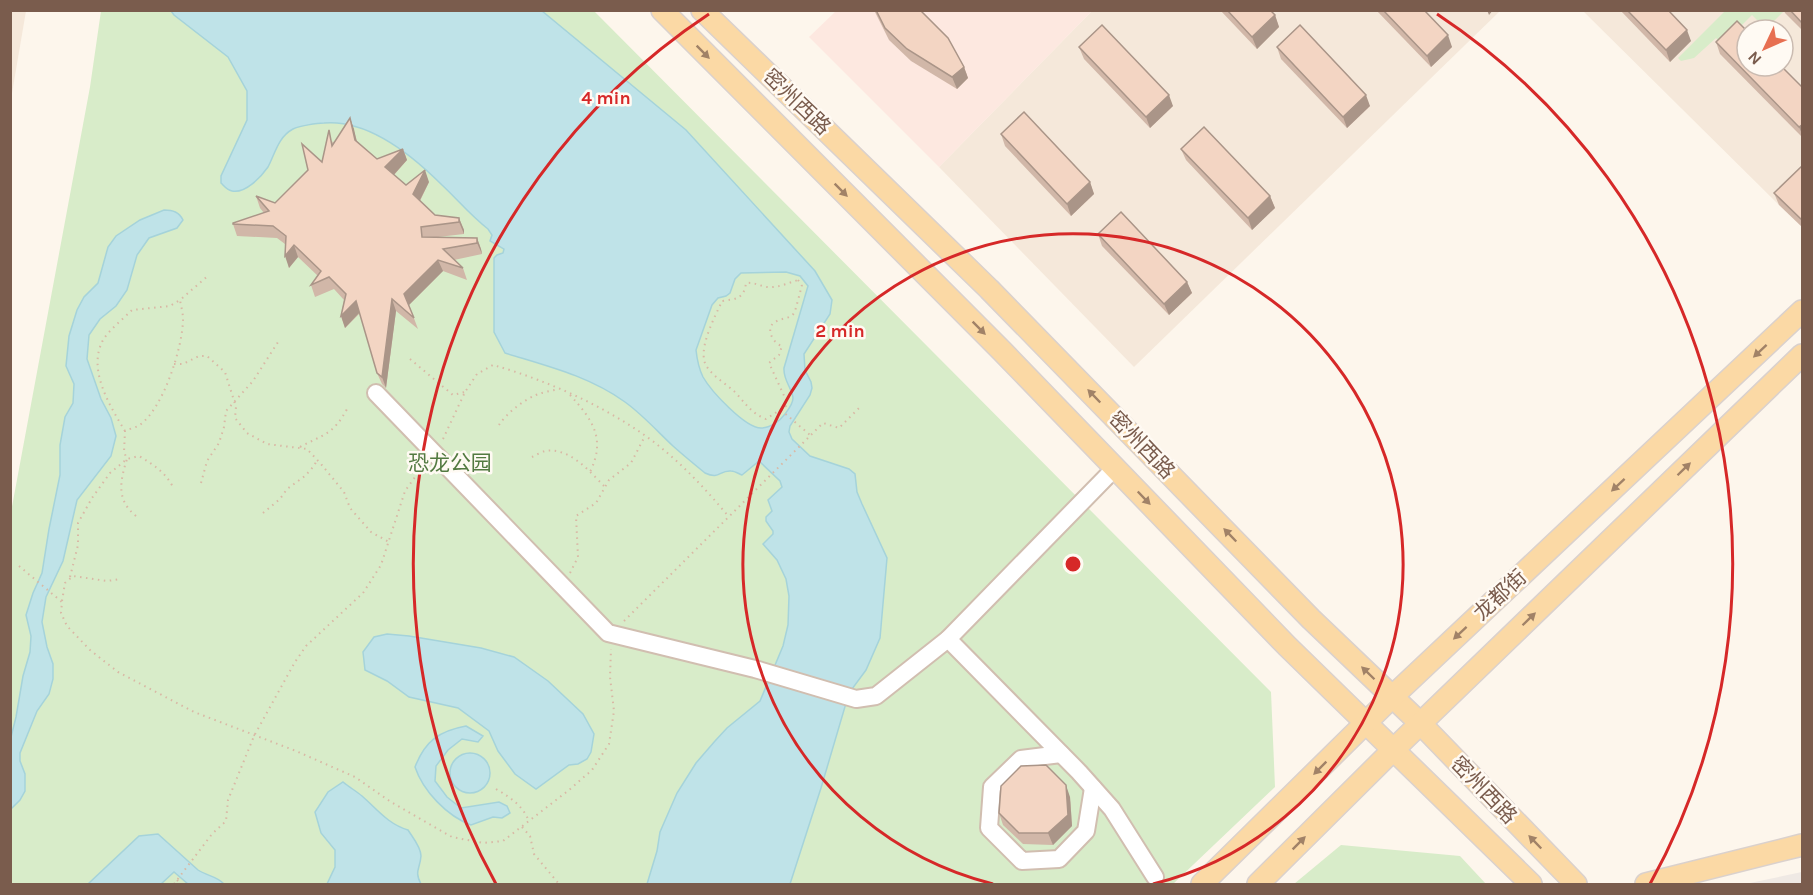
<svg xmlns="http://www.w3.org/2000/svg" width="1813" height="895" font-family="Karla,'Noto Sans SC',sans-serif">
<rect width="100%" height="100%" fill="#fdf6ec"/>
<!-- residential -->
<g fill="#f5e8da" fill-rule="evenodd">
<polygon points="11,10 26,11 11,99 10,11"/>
<polygon points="1092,11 1500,11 1134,367 939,167"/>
<path d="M1583,11H1802V180L1779,205ZM1747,30H1783V66H1747Z"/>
</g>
<!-- commercial -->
<polygon fill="#fde8e0" points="836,11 1092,11 939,167 809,37"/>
<!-- industrial -->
<polygon fill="#efe9e4" points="1802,872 1802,884 1745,884"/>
<!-- green -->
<g fill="#d8ecc9">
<polygon points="101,11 594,11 1271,692 1275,787 1173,884 11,884 11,512 90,87"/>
<polygon points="1725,11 1784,11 1766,29 1752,15 1722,45 1716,38 1694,58 1681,61 1678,58"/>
<polygon points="1341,845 1460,856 1486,884 1294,884"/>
</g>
<!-- water -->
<g fill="#bfe3e8" stroke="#a5d3da" stroke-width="1.5" fill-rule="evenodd">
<path d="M171,11H542L686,130L815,271L832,300L830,314L804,354L805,370L811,382L812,388L810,395L790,426L789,432L792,439L810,456L849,469L855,474L857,492L862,504L887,558L880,638L866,670L849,693L821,788L790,884H647L657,851L660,832L677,793L696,763L715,741L727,728L760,701L783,646L788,625L789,596L786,579L777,560L763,544L773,534V531L766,521V517L772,511L768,500L782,487L780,481L759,461L742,475C739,474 735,471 731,471C719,470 720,480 705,473C694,464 683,455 673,446C657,431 643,415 625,402C589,376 547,366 505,353L494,332V258L497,255L503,253L504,249L490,241L492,235L488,229C471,216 457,199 442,185C413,156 368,119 324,123C317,123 299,126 293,129C278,137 275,154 268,167C261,177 245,194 232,191C227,190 225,187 221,183V176L247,120V91L228,57L174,15ZM786,272L800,276L808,286L784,368C783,380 792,388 793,398C793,404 788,410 785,414C780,421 770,428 761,428C745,428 711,391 703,377C699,369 697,359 696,350L712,305L718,298L726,296L730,293L735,279L741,273Z"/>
<path d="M164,210C173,210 179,212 183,220L177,228L149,238L137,255L127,290L116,306L100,319L89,335L87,359L101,399L111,418L116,436L111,456L77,500L63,561L46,597L42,622L47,647L53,664V679L49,694L37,711L20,753V761L25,774V791L20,800L11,809V737L16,717L23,676L30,652L31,636L26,615L33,593L42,573L49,529L60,475V445L65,417L73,403L74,384L66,366L69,336L77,310L84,297L98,283L108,247L116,236L140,220Z"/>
<polygon points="387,634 409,636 481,648 514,657 548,681 583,714 594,734 591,752 587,759 578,764 569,765 536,789 515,774 498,751 489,731 458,708 409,697 387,681 365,670 363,652 374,637"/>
<path d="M466,726L483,736L478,742L462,739L448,750L436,766L435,781L447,797L461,808L499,802L507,806L510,813L502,818L493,817L471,825C447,816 423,791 415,767C425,741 439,731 466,726Z"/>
<circle cx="470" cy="773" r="20"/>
<path d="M343,782C349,787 356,791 362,796C378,810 388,824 408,830C413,838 421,847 421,856C420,869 414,871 421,884H327L335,867V850L321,833L315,812L328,792Z"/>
<path d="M158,834L198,870C207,876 217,876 224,884H188L174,872L161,884H88L139,836Z"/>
</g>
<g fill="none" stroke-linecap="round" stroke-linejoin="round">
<defs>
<g id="minor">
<polyline points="376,393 608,633 755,669 856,699 876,696 948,639 1115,468"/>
<polyline points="948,639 1079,772 1112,809 1155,877"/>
<polyline points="1061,754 1021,759 992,787 989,828 1022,861 1059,859 1086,831 1093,788"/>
</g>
<g id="major">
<polyline points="662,10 1002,351 1287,646 1531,884"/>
<polyline points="702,10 989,289 1311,619 1421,724 1576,884"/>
<polyline points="1202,884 1393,696 1802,311"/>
<polyline points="1258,884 1393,750 1802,355"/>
<polyline points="1646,884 1802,845"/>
</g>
</defs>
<!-- minor casing -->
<use href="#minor" stroke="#d1beb0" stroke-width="20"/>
<!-- major casing -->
<use href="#major" stroke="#dad1cd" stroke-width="24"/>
<!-- path -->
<g stroke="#d9b8a5" stroke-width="2" stroke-dasharray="1.5 4.5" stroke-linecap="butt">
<path d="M798,280L802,286C800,291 796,310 794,313C790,319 782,318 777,321C764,326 772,343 782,346L779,355L769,363L786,400V406L766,419C752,414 745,403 735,392C726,384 714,377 707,367C696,351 715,317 722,301C736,299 744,299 746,283C754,282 760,286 767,287C778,288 788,283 798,280Z"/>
<polyline points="410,359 453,395 465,392"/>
<polyline points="174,364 183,364 199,356 207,356 225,372 236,407 235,418 247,433 267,444 307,449 321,464 344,492 350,508 371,532 389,542"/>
<path d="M570,395C593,420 606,439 590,472"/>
<polyline points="781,410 810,435"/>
<path d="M499,425C507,413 522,401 536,395C543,392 551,391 559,389"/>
<path d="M125,431C110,406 87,370 103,340C110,329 123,319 132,310L170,306L180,300"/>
<path d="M443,439L465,392L477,374L493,365C550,381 619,412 665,451C688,470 709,493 729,517"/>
<path d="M300,447C324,434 333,435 347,409"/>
<path d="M532,457C536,455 541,452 545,451C570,447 590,472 605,487"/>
<polyline points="201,483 207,461 219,443 224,427 226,411 253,381 278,342"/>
<polyline points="263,513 280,499 287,489 305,476 314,466 317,460"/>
<path d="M136,516C116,500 120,481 127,459L124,452L125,431C129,429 134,428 138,426C163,411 183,346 183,319C183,313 181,306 180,300L209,275"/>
<polyline points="19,566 62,602 61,613 67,626 90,650 118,672 194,712 296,751 355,777 391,802 452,837 483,843 503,841 569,790 592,770 609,744 614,711 610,677 611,649"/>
<polyline points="570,573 578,557 576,516 596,503 609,480 631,463 645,436"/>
<path d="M70,577L78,545V523L92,498L110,473L127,459L139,456C154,465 165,472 173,487"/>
<polyline points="62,601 65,583 73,576 107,581 121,579"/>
<polyline points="624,621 823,423 839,428 862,405"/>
<path d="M496,789C511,798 522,805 529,821"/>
<polyline points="522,827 530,836 534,854 559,884"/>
<polyline points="177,880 181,884"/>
<polyline points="174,884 212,834 226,821 228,800 254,736 295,662 306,646 363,593 381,565 405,491 425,463"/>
</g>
<!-- minor -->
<use href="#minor" stroke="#fff" stroke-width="16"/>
<!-- major -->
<use href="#major" stroke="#fbd9a5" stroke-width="21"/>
</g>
<!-- wall -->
<g fill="#d1b7a8">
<polygon points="874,10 920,10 964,67 968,78 957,89 911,61 889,40"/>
<polygon points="1220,10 1270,10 1275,15 1279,27 1257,49"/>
<polygon points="1376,10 1424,10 1452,47 1431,67"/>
<polygon points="1620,10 1668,10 1691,41 1670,62"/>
<polygon points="1784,10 1803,10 1803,31 1785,13"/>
<polygon points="1716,42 1803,88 1803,138 1720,54"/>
<polygon points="1079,47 1173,106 1150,128 1084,59"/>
<polygon points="1277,47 1370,106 1347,128 1281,59"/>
<polygon points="350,118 357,141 377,159 403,149 407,160 394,175 406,185 429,182 420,201 435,215 459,218 464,230 464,234 438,237 477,238 481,249 482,254 454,260 463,268 467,280 443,271 409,305 418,329 396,311 386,388 382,384 377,373 360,313 345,328 341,316 344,300 334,289 315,297 311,285 318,276 298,257 289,268 285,244 277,238 237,236 233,224 264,213 260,208 256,196 275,203 322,162 333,141 334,144"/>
<polygon points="1001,134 1090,182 1094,194 1071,216 1005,146"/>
<polygon points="1181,149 1270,196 1275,208 1252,230 1186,160"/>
<polygon points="1803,165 1803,228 1779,205 1774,193"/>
<polygon points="1098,234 1187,282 1192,293 1169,315 1102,246"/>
<polygon points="1070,797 1072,826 1053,845 1023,844 1003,825 999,813"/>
</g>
<!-- shaded-wall -->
<g fill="#aa9588">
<polygon points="1487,10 1493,10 1489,15"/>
<polygon points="1275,15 1279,27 1257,49 1252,37"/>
<polygon points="1687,30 1691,41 1670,62 1666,50"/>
<polygon points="1448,35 1452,47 1431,67 1427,56"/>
<polygon points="964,67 968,78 957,89 952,77"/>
<polygon points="1169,95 1173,106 1150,128 1146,117"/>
<polygon points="1366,95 1370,106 1347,128 1343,117"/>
<polygon points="350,118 354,129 359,152 355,140"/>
<polygon points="1803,124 1803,136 1799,127"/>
<polygon points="403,149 407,160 390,179 385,167"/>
<polygon points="425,170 429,182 417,206 413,194"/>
<polygon points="1090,182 1094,194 1071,216 1067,204"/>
<polygon points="1270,196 1275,208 1252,230 1248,218"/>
<polygon points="459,218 464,230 464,234 459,222"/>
<polygon points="477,238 481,249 482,254 477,243"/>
<polygon points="294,245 298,257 289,268 285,256"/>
<polygon points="438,260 443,271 408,306 404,294"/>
<polygon points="1187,282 1192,293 1169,315 1164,304"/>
<polygon points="392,299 396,311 386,388 382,377"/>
<polygon points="356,301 360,312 345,328 341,316"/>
<polygon points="1066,785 1070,797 1072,826 1053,845 1048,833"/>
</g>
<!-- building -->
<g fill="#f3d5c3" stroke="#aa9588" stroke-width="1.5">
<polygon points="876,10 920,10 948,38 964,67 952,77 907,49 885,28"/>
<polygon points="1227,10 1270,10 1275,15 1252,37"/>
<polygon points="1383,10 1424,10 1448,35 1427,56"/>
<polygon points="1627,10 1668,10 1687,30 1666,50"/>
<polygon points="1790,10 1803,10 1803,24"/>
<polygon points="1737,21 1747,31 1747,66 1781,66 1803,88 1803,124 1799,127 1716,42"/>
<polygon points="1102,25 1169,95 1146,117 1079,47"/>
<polygon points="1300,25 1366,95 1343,117 1277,47"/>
<polygon points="1024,112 1090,182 1067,204 1001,134"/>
<polygon points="350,118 355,140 377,159 403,149 385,167 406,185 425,170 413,194 435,215 459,218 459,222 421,227 422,237 477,238 477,243 443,249 463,268 438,260 404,294 414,318 392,299 382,377 377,373 356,301 341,316 346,294 329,277 311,285 321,271 294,245 285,256 286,236 273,226 233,224 233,223 269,211 256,196 275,203 308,170 302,144 322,162 329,130 332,146"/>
<polygon points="1204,127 1270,196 1248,218 1181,149"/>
<polygon points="1803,165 1803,221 1774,193"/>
<polygon points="1121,212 1187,282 1164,304 1098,234"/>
<polygon points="1046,765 1066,785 1068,815 1048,833 1019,833 999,813 1001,786 1021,766"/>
</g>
<!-- one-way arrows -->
<defs><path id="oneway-solid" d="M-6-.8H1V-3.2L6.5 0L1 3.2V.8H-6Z" transform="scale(1.5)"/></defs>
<g fill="#a18267">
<use href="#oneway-solid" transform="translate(703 52) rotate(45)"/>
<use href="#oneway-solid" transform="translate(841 190) rotate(45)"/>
<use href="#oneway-solid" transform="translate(979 328) rotate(45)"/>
<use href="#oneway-solid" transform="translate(1760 351) rotate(137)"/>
<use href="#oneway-solid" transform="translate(1094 396) rotate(-134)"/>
<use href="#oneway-solid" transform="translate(1684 469) rotate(-44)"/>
<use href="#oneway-solid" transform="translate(1618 485) rotate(137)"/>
<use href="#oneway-solid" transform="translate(1144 498) rotate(46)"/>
<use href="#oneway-solid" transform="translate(1230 535) rotate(-134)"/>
<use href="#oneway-solid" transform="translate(1529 619) rotate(-44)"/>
<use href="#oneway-solid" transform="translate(1460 633) rotate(137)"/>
<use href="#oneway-solid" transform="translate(1368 673) rotate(-136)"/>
<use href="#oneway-solid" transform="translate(1320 768) rotate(135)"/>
<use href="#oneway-solid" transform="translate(1535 842) rotate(-134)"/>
<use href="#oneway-solid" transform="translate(1299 843) rotate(-45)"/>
</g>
<!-- distance rings -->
<g fill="none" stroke="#d62828" stroke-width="3">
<path d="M993 884A330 330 0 1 1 1153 884"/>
<path d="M496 884A660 660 0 0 1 709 14M1437 14A660 660 0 0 1 1650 884"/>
</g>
<g text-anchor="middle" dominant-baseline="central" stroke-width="5" stroke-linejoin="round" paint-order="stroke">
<!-- street labels -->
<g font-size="21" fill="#7a5c4d" stroke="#fffaf3">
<text transform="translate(797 102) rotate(44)">密州西路</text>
<text transform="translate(1142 445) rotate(46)">密州西路</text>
<text transform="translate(1500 595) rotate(-43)">龙都街</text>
<text transform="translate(1484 790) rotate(46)">密州西路</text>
</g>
<!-- park labels -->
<g font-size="21" fill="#537a41" stroke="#fffaf3">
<text x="450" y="463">恐龙公园</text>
</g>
</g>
<circle cx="1073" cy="564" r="9" fill="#d62828" stroke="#fffaf3" stroke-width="3"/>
<g font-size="18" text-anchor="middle" font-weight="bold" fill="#d62828" stroke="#fffaf3" stroke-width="5" stroke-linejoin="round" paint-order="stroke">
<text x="606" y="104">4 min</text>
<text x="840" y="337">2 min</text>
</g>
<!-- border -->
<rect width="1813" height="895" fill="none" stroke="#7a5c4d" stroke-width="24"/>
<!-- north arrow -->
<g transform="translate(1765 48) rotate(226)"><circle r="28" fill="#fffaf3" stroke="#cabbb1" stroke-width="1.5"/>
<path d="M0-4.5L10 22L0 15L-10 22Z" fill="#e76f51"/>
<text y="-9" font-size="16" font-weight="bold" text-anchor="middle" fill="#7a5c4d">N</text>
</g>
</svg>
